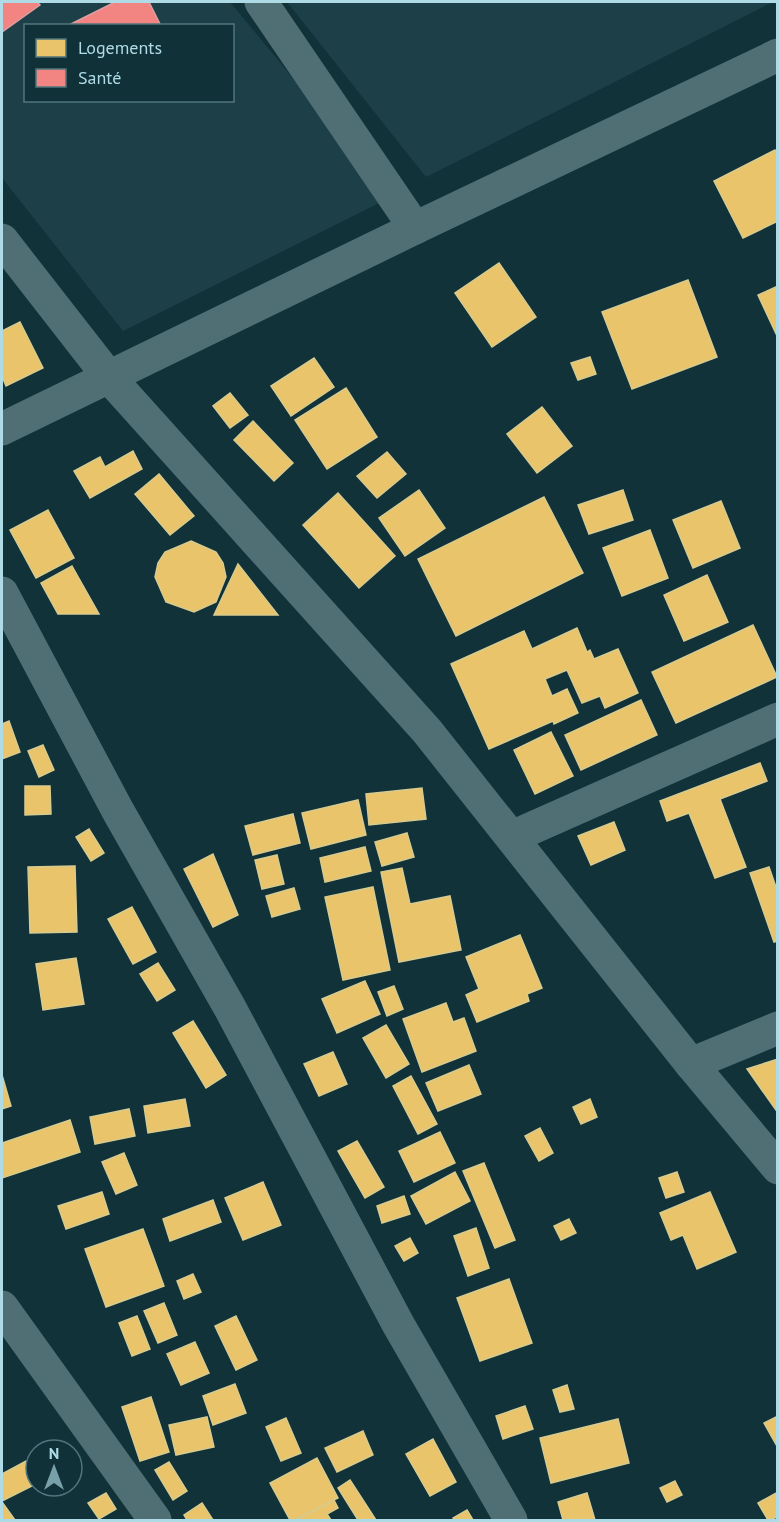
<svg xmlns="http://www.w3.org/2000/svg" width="779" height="1522" font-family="'PT Sans',sans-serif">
<rect width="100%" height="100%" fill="#103238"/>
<!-- built -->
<g fill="#1d4048" fill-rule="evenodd">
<path d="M2,2H230L391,197L123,331L2,178ZM26,26H232V100H26Z"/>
<polygon points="287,2 773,2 426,177"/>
</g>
<!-- homes -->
<g fill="#e9c46a" stroke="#d7cb8f" stroke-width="1.5">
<polygon points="775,150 778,154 778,221 743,238 714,181"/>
<polygon points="499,263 536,317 492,347 455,293"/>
<polygon points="688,280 717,357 632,389 602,312"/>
<polygon points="778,286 778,338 758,295"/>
<polygon points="20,322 43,368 6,386 2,376 2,331"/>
<polygon points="590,357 596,374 578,380 571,363"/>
<polygon points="314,358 334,387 291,416 271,386"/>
<polygon points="346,388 377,437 327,469 295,420"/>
<polygon points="230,393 248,415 230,428 213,406"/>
<polygon points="542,407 572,446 537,473 507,434"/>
<polygon points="253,421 293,463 274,481 234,440"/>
<polygon points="133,451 142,469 90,498 74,471 100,457 105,467"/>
<polygon points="387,452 406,474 377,498 357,476"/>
<polygon points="159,474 194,516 170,535 135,494"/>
<polygon points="419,490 445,528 405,556 379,518"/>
<polygon points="623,490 633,520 589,534 578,505"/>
<polygon points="338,493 395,556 359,588 303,525"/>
<polygon points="544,497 583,573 456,636 418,559"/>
<polygon points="721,501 740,548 693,568 673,520"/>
<polygon points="48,510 74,558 36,578 10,530"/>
<polygon points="650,530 668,578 622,596 603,548"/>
<polygon points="191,541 216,552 223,563 226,577 216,602 194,612 166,602 155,577 158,563 165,552"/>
<polygon points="238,564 278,615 214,615"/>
<polygon points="72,566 99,614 58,614 41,583"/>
<polygon points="707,575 728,622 684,641 664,595"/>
<polygon points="753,625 777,677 676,723 652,672"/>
<polygon points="577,628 587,652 590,650 594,659 618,649 638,693 605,708 600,696 582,703 567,670 545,679 552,696 567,689 578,713 554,724 553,721 489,749 451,664 524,631 532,649"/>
<polygon points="641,700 657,735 581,770 565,735"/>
<polygon points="9,721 20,752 2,759 2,724"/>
<polygon points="551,732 573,776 535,794 514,750"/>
<polygon points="43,745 54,770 39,777 28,751"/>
<polygon points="760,763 767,781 720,799 746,867 715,878 689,813 667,821 660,801"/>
<polygon points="25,786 50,786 51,814 25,815"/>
<polygon points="422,788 426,819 369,825 366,794"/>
<polygon points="358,800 366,835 311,849 302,813"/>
<polygon points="293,814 300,843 253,855 245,826"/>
<polygon points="614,822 625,850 591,865 578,836"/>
<polygon points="89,829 104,853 91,861 76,837"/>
<polygon points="407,833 414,857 382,866 375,842"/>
<polygon points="365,847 371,871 325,882 320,858"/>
<polygon points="213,854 238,915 213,927 184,869"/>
<polygon points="277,855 284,884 262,889 255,860"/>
<polygon points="75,866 77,932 30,933 28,867"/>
<polygon points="769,867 778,893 778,941 774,942 750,873"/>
<polygon points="402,868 410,904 450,896 461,950 399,962 381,872"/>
<polygon points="373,887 390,970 343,980 325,897"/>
<polygon points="294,888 300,909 272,917 266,896"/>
<polygon points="132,907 156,952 133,964 108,919"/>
<polygon points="520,935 542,988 527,994 529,1001 477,1022 466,995 479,989 466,957"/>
<polygon points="76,958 84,1004 43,1010 36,964"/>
<polygon points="158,963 175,990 157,1001 140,974"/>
<polygon points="365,981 380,1014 337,1033 322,999"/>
<polygon points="394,986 403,1009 387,1016 378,992"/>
<polygon points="446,1003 453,1022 464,1018 476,1051 422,1072 403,1019"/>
<polygon points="193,1021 226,1075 206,1088 173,1033"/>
<polygon points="386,1025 409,1064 386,1078 363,1038"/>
<polygon points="333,1052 347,1084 319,1096 304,1064"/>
<polygon points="778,1059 778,1113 747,1069"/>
<polygon points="469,1065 481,1094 438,1111 426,1083"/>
<polygon points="2,1075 11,1106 2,1109"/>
<polygon points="411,1076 437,1124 418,1134 393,1086"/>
<polygon points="185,1099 190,1126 148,1133 144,1106"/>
<polygon points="590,1099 597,1117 581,1124 573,1107"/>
<polygon points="129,1109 135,1136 95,1144 90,1117"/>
<polygon points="70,1120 80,1152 2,1178 2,1143"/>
<polygon points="540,1128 553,1153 539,1161 525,1136"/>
<polygon points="440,1132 455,1163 414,1182 399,1151"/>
<polygon points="357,1141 384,1187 365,1198 338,1151"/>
<polygon points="124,1153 137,1185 116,1194 102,1162"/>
<polygon points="484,1163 515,1240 495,1248 463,1171"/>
<polygon points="455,1172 470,1201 426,1224 411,1196"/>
<polygon points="677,1172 684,1192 666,1198 659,1178"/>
<polygon points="263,1182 281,1225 243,1240 225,1198"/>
<polygon points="102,1192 109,1214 66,1229 58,1206"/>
<polygon points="710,1192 736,1252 697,1269 683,1235 671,1240 660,1213"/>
<polygon points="404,1196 410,1214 382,1223 377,1206"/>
<polygon points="213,1200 221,1222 170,1241 163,1219"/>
<polygon points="569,1219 576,1233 561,1240 554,1226"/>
<polygon points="476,1228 489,1268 468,1276 454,1236"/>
<polygon points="143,1229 164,1286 106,1307 85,1249"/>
<polygon points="410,1238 418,1253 404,1261 395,1246"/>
<polygon points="193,1274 201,1292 184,1299 177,1281"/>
<polygon points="509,1279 532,1343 480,1361 457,1298"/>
<polygon points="164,1303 177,1335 158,1343 144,1311"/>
<polygon points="137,1316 150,1349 132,1356 119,1323"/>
<polygon points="236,1316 257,1360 236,1370 215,1326"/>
<polygon points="195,1342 209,1373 181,1385 167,1354"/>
<polygon points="235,1384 246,1413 213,1425 203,1396"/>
<polygon points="567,1385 574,1409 560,1412 553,1390"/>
<polygon points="151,1397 169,1452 140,1461 122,1407"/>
<polygon points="525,1406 533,1429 503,1439 496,1416"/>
<polygon points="778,1416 778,1448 764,1423"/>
<polygon points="207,1417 214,1447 176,1455 169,1425"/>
<polygon points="286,1418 301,1453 281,1461 266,1427"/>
<polygon points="618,1419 629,1463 551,1483 540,1438"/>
<polygon points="363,1431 373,1455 337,1472 325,1448"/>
<polygon points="433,1439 456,1482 430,1496 406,1454"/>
<polygon points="317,1458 338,1498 295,1520 290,1520 270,1483"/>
<polygon points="26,1461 36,1484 2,1501 2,1474"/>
<polygon points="169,1462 187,1491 173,1500 155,1470"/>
<polygon points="350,1480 376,1520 358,1520 338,1488"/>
<polygon points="675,1481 682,1495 667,1502 660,1488"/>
<polygon points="778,1492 778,1517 768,1520 758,1503"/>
<polygon points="106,1493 116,1509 99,1519 88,1503"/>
<polygon points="587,1493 595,1520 563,1520 558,1502"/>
<polygon points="334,1500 338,1508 327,1514 331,1520 295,1520"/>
<polygon points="2,1502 15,1520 2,1520"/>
<polygon points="202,1503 213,1520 187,1520 184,1515"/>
<polygon points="467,1510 473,1520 454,1520 453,1518"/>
</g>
<!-- health -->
<g fill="#f28482" stroke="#de9ea0" stroke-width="1.5">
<polygon points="2,2 37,2 40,5 2,32"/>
<polygon points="115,2 149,2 161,26 67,26"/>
</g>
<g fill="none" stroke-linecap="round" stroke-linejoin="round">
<!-- minor -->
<g stroke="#4f6f75" stroke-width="33">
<polyline points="261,2 415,228"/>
<polyline points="2,240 108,376 427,731 691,1064 778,1168"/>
<polyline points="2,429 415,228 778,55"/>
<polyline points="2,593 118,811 230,1008 398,1324 511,1520"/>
<polyline points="512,837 778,719"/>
<polyline points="691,1064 778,1028"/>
<polyline points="2,1307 155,1520"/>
</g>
</g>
<!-- border -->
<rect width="779" height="1522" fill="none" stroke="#aedbe5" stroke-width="6"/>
<!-- legend -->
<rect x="24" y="24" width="210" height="78" fill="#113138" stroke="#50757d" stroke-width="1.5"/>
<rect x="36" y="39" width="30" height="18" fill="#e9c46a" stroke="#50757d" stroke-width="1.5"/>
<text x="78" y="54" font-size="18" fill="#aedbe5">Logements</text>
<rect x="36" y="69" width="30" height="18" fill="#f28482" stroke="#50757d" stroke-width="1.5"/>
<text x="78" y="84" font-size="18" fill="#aedbe5">Santé</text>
<!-- north arrow -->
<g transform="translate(54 1468)"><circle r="28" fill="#113138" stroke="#50757d" stroke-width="1.5"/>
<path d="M0-4.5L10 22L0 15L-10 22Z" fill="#77a0a8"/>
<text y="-9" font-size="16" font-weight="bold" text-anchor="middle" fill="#aedbe5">N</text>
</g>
</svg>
